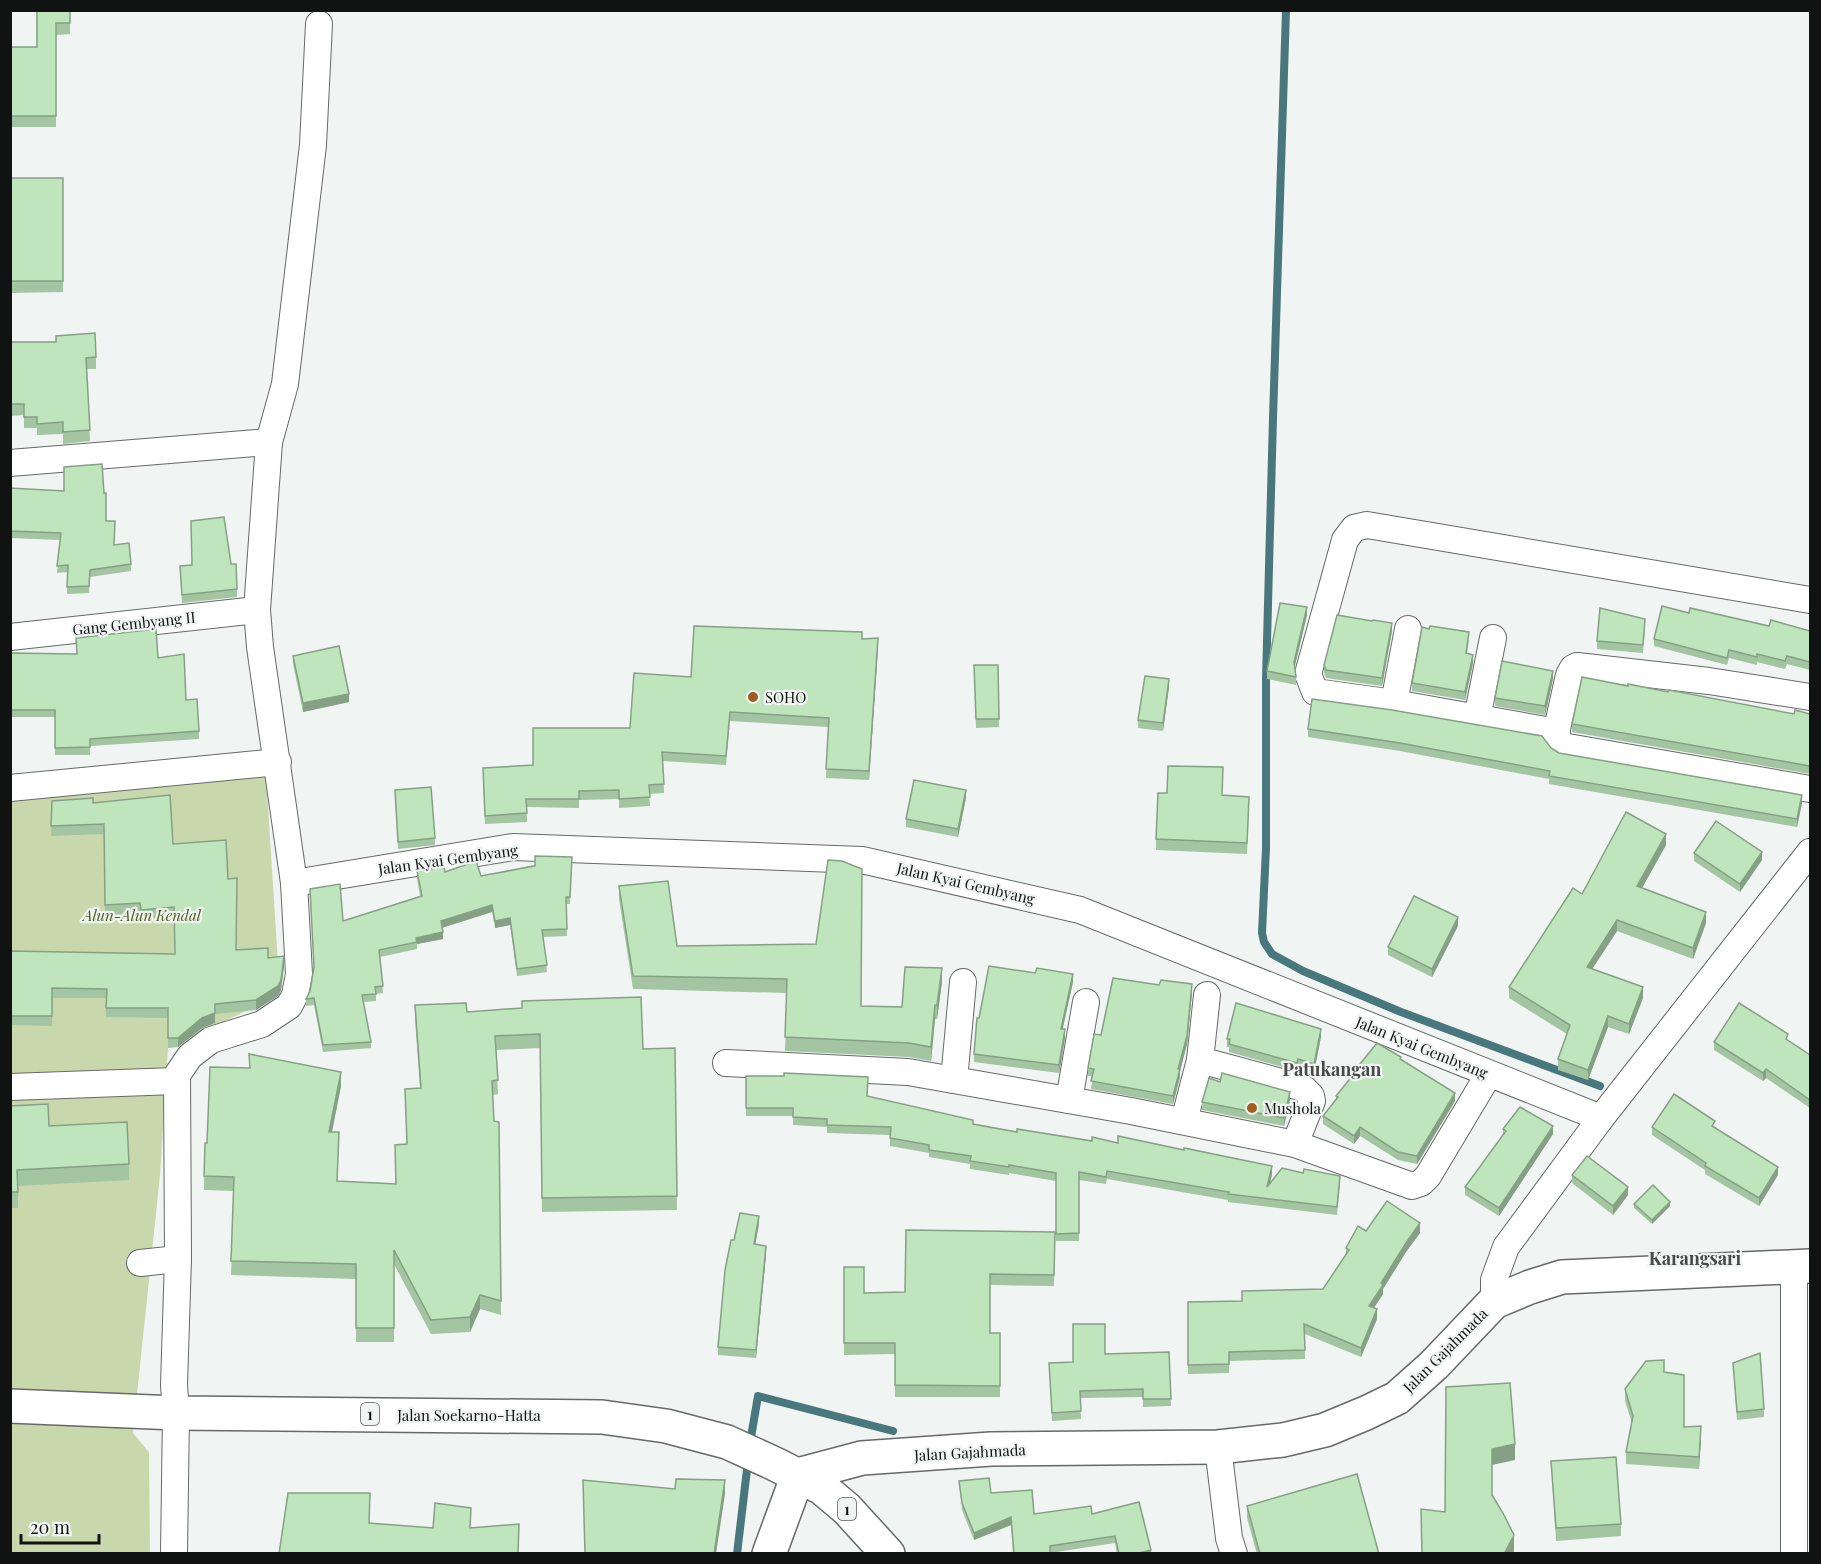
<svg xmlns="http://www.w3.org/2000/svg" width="1821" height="1564" font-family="'Playfair Display',serif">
<rect width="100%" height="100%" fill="#f0f4f2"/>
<!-- green -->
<polygon fill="#c9d8ac" points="266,775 280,995 168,1048 160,1175 133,1433 149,1452 150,1553 11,1554 11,791"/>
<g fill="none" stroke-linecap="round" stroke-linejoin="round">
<!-- stream -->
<g stroke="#48777d" stroke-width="8">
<polyline points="1286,10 1273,418 1266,679 1266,848 1262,933 1264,942 1272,954 1303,971 1401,1012 1600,1086"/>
<polyline points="750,1443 758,1396 893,1431"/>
<polyline points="737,1554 748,1461"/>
</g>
<defs>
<g id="street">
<polyline points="10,463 269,442"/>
<polyline points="10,637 257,610"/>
<polyline points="1810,697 1709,681 1577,666 1573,668 1569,675 1555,738 1562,746 1810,789"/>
<polyline points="1394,703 1408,629"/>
<polyline points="1477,718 1493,638"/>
<polyline points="1557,732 1394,703 1315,692 1308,674 1345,540 1354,528 1367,525 1810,600"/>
<polyline points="10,788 278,762"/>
<polyline points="294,883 513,847 862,860 1080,910 1601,1118"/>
<polyline points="1200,1060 1303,1088 1311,1096 1312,1101 1295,1144"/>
<polyline points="726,1063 908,1072 1131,1111 1295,1144 1412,1186 1421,1183 1428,1176 1489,1074"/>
<polyline points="954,1080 963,982"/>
<polyline points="10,1087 176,1081"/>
<polyline points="1069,1100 1086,1002"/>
<polyline points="1184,1121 1200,1060 1207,995"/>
<polyline points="140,1263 178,1259"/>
<polyline points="1792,1267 1794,1281 1794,1554"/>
<polyline points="1494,1302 1494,1280 1506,1247 1601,1118 1810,852"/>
<polyline points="1218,1447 1229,1538 1234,1554"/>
<polyline points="174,1554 176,1413 174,1385 178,1259 177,1075 190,1056 211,1040 262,1024 289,1006 295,995 299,974 294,883 260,647 257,610 269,442 285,384 313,145 319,24"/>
</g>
<polyline id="secondary" points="769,1554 798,1475 862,1458 991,1449 1218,1447 1283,1440 1325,1430 1366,1413 1397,1398 1434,1365 1494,1302 1530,1287 1562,1277 1810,1266"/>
<polyline id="highway" points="10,1406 176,1413 602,1417 666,1426 727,1442 775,1464 822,1488 847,1509 888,1554"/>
</defs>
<!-- street casing -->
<use href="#street" stroke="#666967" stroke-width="28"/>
<!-- secondary casing -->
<use href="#secondary" stroke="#666967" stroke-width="36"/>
<!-- highway casing -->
<use href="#highway" stroke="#666967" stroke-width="36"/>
<!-- street -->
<use href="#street" stroke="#fff" stroke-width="26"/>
<!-- secondary -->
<use href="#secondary" stroke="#fff" stroke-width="33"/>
<!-- highway -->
<use href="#highway" stroke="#fff" stroke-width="33"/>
</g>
<!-- wall -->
<g fill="#a3c5a2">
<polygon points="36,10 70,10 70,34 56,35 56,127 10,127 10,47 37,47"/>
<polygon points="10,178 63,178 63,292 10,293"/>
<polygon points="10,342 96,357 96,369 87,369 90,441 63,444 63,434 37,435 37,428 24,428 24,415 10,416"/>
<polygon points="10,488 104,493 106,521 114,545 131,564 131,571 90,577 89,593 67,594 67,572 57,573 60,540 10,538"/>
<polygon points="236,564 237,597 182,603 180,566"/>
<polygon points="1307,615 1294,667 1296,677 1296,685 1267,679 1267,671"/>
<polygon points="1372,621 1392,631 1382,686 1326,678 1324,673 1324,665"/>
<polygon points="1769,626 1810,631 1810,670 1787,664 1785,669 1757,662 1757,665 1729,658 1727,665 1654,646 1654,639"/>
<polygon points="1645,627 1643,653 1597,649 1597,641"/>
<polygon points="76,638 158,658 186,700 199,731 199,739 90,746 90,755 55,755 55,717 10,717 10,653 76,654"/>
<polygon points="862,639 878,647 869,780 826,778 828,727 730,721 726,765 663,761 664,793 649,794 650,806 619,808 619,799 579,800 579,808 527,807 527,822 485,824 483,777 533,765"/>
<polygon points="1469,640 1467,653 1473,663 1465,700 1412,691 1412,683"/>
<polygon points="293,656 349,702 303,712 293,664"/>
<polygon points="974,665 998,665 999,727 976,728"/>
<polygon points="1553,679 1545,715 1495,706 1495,698"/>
<polygon points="1628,686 1668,692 1794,714 1810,714 1810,774 1572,732 1572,724"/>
<polygon points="1169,687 1163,731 1138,728 1138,720"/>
<polygon points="1308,729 1551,748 1559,753 1802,803 1797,827 1549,784 1549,779 1400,751 1308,737"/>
<polygon points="1222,795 1249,808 1247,854 1156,850 1156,839"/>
<polygon points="395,796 435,838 435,845 398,849"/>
<polygon points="966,798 958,837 906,827 906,819"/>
<polygon points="52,801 93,803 173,844 228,879 236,950 268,958 284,966 281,990 278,996 256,1010 215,1014 215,1023 202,1028 178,1047 168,1048 168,1018 106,1017 106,998 52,998 52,1026 10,1025 10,951 175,954 174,917 141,920 140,913 105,915 104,834 51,836"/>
<polygon points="1666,845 1642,888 1706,923 1693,959 1617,931 1592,969 1643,998 1629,1034 1608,1027 1588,1080 1558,1070 1558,1059 1567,1034 1509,998 1509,987 1582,894"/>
<polygon points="1694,853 1762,860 1740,892 1694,861"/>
<polygon points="572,857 570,904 566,904 567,936 543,937 547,972 517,976 510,925 495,928 492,912 442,928 443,939 417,944 417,949 380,957 383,993 376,994 376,1001 363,1002 371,1042 371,1048 323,1052 314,1005 306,1006 306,999 310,991 314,968 343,921 420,896 417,878 417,871 445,872 481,876"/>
<polygon points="619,886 677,946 816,944 861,1006 902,1007 942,982 937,1019 935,1019 931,1061 909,1057 785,1051 787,993 633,989 619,899"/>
<polygon points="1458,926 1432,977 1388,955 1388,947"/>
<polygon points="1073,982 1062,1029 1065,1038 1059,1073 974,1062 974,1054 979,1018"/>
<polygon points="1192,993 1187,1044 1180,1071 1180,1077 1173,1104 1091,1089 1093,1076 1088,1076 1088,1068 1101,1035"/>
<polygon points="415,1005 467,1012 643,1049 675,1048 677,1210 542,1212 540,1048 496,1050 498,1094 493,1095 494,1121 499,1122 501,1315 480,1309 470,1332 431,1334 394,1264 394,1342 356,1342 356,1279 231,1275 234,1191 204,1190 204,1176 207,1143 249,1068 249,1054 341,1086 332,1132 339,1146 337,1181 395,1184 420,1088 415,1019"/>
<polygon points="1321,1037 1314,1072 1298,1067 1297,1071 1229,1052 1229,1047 1227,1047 1227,1039"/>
<polygon points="1788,1040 1810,1055 1810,1108 1766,1078 1763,1081 1714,1050 1714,1042"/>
<polygon points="1401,1060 1455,1101 1417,1164 1398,1160 1360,1136 1354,1144 1323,1124 1323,1116 1336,1099 1336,1096 1351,1077 1351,1075"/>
<polygon points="746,1076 867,1096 973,1124 1017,1132 1272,1174 1270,1184 1340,1184 1337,1215 1228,1202 1228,1200 1107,1179 1106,1184 1079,1180 1079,1241 1056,1241 1056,1181 1009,1173 1009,1175 970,1169 970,1164 929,1157 929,1153 890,1146 890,1135 827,1133 827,1127 793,1125 793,1116 746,1116"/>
<polygon points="1220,1082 1290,1100 1284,1126 1202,1110 1202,1102"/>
<polygon points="10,1106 49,1126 129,1164 129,1180 18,1186 18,1208 10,1208"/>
<polygon points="1652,1127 1715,1127 1778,1175 1759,1206 1705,1174 1705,1170 1652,1135"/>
<polygon points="1503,1129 1553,1134 1499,1216 1465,1195 1465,1187 1503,1134"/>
<polygon points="1572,1175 1628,1195 1613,1215 1572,1183"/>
<polygon points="1634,1204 1670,1206 1652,1224 1634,1208"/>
<polygon points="759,1224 755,1244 766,1255 756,1358 718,1355 718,1347 734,1240"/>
<polygon points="1366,1231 1420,1233 1406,1252 1383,1289 1383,1294 1374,1308 1377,1319 1361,1357 1305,1334 1305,1359 1229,1361 1229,1373 1188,1374 1188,1302 1242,1301 1323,1289 1346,1255 1346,1248"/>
<polygon points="1055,1232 1054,1286 990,1285 990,1333 1000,1333 1000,1397 895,1397 895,1354 844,1355 844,1267 864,1293 905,1292"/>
<polygon points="1169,1352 1171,1406 1143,1407 1143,1397 1080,1398 1081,1419 1052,1421 1049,1363 1073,1362"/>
<polygon points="1733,1363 1764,1409 1764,1417 1737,1420"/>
<polygon points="1664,1372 1684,1427 1701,1438 1699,1469 1626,1464 1626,1452 1632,1423 1625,1401 1625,1389"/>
<polygon points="1551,1461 1621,1524 1621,1536 1556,1541"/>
<polygon points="959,1481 991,1493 1034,1514 1092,1514 1151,1554 1117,1554 1115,1543 1050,1553 1050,1554 1013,1554 1011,1525 974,1540 962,1510"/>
<polygon points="1247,1506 1379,1554 1257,1554 1247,1518"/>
</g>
<!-- shaded-wall -->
<g fill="#85a084">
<polygon points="1307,607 1307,615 1294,670 1294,662"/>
<polygon points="1392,623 1392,631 1382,686 1382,678"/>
<polygon points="878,638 878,647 869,780 869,771"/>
<polygon points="1473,655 1473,663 1465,700 1465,692"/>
<polygon points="1553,671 1553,679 1545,715 1545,706"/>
<polygon points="1169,679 1169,687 1163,731 1163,723"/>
<polygon points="349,694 349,702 303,712 303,703"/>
<polygon points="966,790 966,798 958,837 958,829"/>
<polygon points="1802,795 1802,803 1797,827 1797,819"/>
<polygon points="1666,834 1666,845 1637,897 1637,886"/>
<polygon points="1762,852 1762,860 1740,892 1740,884"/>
<polygon points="492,905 492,912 441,928 441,921"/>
<polygon points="1706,912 1706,923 1693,959 1693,948"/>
<polygon points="1458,917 1458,926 1432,977 1432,969"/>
<polygon points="510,918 510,925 495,928 495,921"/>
<polygon points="1617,920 1617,931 1587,977 1587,967"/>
<polygon points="443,932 443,939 417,944 416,938"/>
<polygon points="284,956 284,966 281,990 278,996 256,1010 256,1000"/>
<polygon points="942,968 942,982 937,1019 937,1005"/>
<polygon points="1073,974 1073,982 1061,1037 1061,1029"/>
<polygon points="1192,984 1192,993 1187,1044 1180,1071 1180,1077 1173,1104 1173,1096"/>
<polygon points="1643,987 1643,998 1629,1034 1629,1024"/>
<polygon points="935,1005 935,1019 931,1061 931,1047"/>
<polygon points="215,1013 215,1023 202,1028 178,1047 178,1038 202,1018"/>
<polygon points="1608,1016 1608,1027 1588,1080 1588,1070"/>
<polygon points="1065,1029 1065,1038 1059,1073 1059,1065"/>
<polygon points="1321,1029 1321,1037 1314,1072 1314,1064"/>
<polygon points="1766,1069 1766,1078 1763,1081 1763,1073"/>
<polygon points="341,1072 341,1086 329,1146 329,1132"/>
<polygon points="1290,1092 1290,1100 1284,1126 1284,1118"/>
<polygon points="1455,1093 1455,1101 1417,1164 1417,1156"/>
<polygon points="1553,1126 1553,1134 1499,1216 1499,1208"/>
<polygon points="1360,1127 1360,1136 1354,1144 1354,1136"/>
<polygon points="1272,1166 1272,1174 1267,1195 1267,1187"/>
<polygon points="1778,1167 1778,1175 1759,1206 1759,1198"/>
<polygon points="1628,1187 1628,1195 1613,1215 1613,1206"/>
<polygon points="1670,1202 1670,1206 1652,1224 1652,1220"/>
<polygon points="759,1216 759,1224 754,1252 754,1244"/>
<polygon points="1420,1223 1420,1233 1406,1252 1383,1289 1383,1294 1369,1315 1369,1306 1381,1283 1406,1243"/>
<polygon points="766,1246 766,1255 756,1358 756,1350"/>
<polygon points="480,1295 480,1309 470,1332 470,1317"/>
<polygon points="1377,1309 1377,1319 1361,1357 1361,1348"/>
<polygon points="1701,1426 1701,1438 1699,1469 1699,1457"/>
<polygon points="1515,1444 1515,1460 1492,1465 1492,1449"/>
<polygon points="725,1480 725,1494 716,1554 714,1554"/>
<polygon points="1011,1517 1011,1525 974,1540 974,1533"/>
<polygon points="1514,1535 1514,1551 1513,1554 1504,1554"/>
<polygon points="1151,1550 1151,1554 1135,1554"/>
</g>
<!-- building -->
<g fill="#bee5bc" stroke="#85a084" stroke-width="1.5">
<polygon points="37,10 70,10 70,23 56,23 56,116 10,116 10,47 37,47"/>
<rect x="10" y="178" width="53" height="103"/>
<polygon points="95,333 96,357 86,358 90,430 63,432 63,422 37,424 37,417 24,417 24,404 10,404 10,342 56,342 56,336"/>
<polygon points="102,464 104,493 106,493 106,521 115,521 114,545 129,543 131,564 90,570 89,586 67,587 68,565 57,566 61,533 10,531 10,488 64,491 64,467"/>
<polygon points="224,517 231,564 236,564 237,589 182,595 180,566 192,565 191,521"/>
<polygon points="1280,603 1307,607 1294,662 1296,677 1267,671"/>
<polygon points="1662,606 1689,613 1690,608 1769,626 1771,620 1810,631 1810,662 1787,656 1785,661 1757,654 1757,657 1729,650 1727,658 1654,639"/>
<polygon points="1600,608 1645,619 1643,645 1597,641"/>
<polygon points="1337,615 1372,621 1373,620 1392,623 1382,678 1326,670 1324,665"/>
<polygon points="694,626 862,632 862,639 878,638 869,771 826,769 829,718 730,712 726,756 662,752 664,784 649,785 650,797 619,799 619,790 579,791 579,799 526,799 527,813 485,816 483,768 533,765 533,728 630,728 634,673 691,677"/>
<polygon points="1430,626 1469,632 1466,653 1473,655 1465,692 1412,683 1422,627 1429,629"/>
<polygon points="156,629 158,658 184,654 186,700 197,699 199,731 90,739 90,747 55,748 55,710 10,710 10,653 77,654 76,638"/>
<polygon points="339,646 349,694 303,703 293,656"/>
<polygon points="1502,661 1553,671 1545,706 1495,698"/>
<polygon points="974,665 998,665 999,719 976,719"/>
<polygon points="1145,676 1169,679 1163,723 1138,720"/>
<polygon points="1582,677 1628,686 1628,684 1668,692 1669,690 1794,714 1795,710 1810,714 1810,766 1572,724"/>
<polygon points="1312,699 1392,710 1542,736 1551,748 1559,753 1802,795 1797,819 1549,776 1550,771 1400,743 1308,729"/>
<polygon points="1168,766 1223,767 1222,795 1249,797 1247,843 1156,839 1158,793 1167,793"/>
<polygon points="914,780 966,790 958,829 906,819"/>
<polygon points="431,787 435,838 398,842 395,790"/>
<polygon points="170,795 173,844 226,840 228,879 237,878 236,950 268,948 268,958 284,956 281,980 278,986 256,1000 215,1004 215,1013 202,1018 178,1038 168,1038 168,1008 106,1008 107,989 52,988 52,1016 10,1016 10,951 175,954 174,907 141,910 140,903 105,905 104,824 51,826 52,801 93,798 93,803"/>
<polygon points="1626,812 1666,834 1637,886 1706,912 1693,948 1617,920 1587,967 1643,987 1629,1024 1608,1016 1588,1070 1558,1059 1570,1025 1509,987 1573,888 1582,894"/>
<polygon points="1716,821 1762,852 1740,884 1694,853"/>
<polygon points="535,856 572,857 570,897 566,897 567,929 542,930 547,965 517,969 510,918 495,921 492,905 441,921 443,932 416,938 417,942 379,950 383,986 375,987 376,994 362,995 371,1042 323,1045 314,998 306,999 310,991 314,967 310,889 340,884 343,921 422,896 417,871 444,867 445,872 476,861 481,876 535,866"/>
<polygon points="828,860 842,861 862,869 861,1006 902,1007 905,967 942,968 937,1005 935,1005 931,1047 909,1043 785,1037 787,979 633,976 619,886 668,881 677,946 816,944"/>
<polygon points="1414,896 1458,917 1432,969 1388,947"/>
<polygon points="989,966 1035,973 1037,968 1073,974 1061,1029 1065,1029 1059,1065 974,1054 977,1018 979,1018"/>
<polygon points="1113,978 1159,985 1161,980 1192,984 1187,1036 1178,1069 1180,1069 1173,1096 1091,1081 1094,1069 1088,1068 1094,1034 1101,1035"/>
<polygon points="641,997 643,1049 675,1048 677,1196 542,1198 540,1034 495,1036 498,1080 492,1081 494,1121 499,1122 501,1301 480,1295 470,1317 431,1320 394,1250 394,1328 356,1328 356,1264 231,1261 234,1177 204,1176 205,1143 207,1143 210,1067 250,1068 249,1054 341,1072 329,1132 339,1132 337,1181 396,1184 395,1145 407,1144 405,1089 421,1088 415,1005 466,1003 467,1012 522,1008 522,1001"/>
<polygon points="1236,1003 1321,1029 1314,1064 1298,1059 1297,1063 1229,1044 1230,1039 1227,1039"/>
<polygon points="1739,1003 1788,1034 1786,1039 1810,1055 1810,1100 1766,1069 1763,1073 1714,1042"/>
<polygon points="1377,1043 1401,1057 1400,1059 1455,1093 1417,1156 1398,1152 1360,1127 1354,1136 1323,1116 1338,1097 1336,1096 1353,1075 1351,1075"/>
<polygon points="784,1073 868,1077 867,1096 973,1120 973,1124 1017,1132 1017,1129 1092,1141 1092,1137 1118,1143 1118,1136 1184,1150 1184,1148 1272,1166 1267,1187 1282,1168 1303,1173 1304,1169 1340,1176 1337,1207 1228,1194 1229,1192 1107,1171 1106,1177 1079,1172 1079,1233 1056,1234 1056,1173 1009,1165 1009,1167 970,1161 971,1156 929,1150 929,1145 890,1138 891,1127 827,1125 827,1119 793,1117 793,1108 746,1108 746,1076 784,1076"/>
<polygon points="1222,1073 1290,1092 1284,1118 1202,1102 1209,1078 1220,1082"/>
<polygon points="1674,1094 1715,1121 1712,1126 1778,1167 1759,1198 1705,1166 1706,1163 1652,1127"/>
<polygon points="48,1104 49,1126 127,1122 129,1164 17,1170 18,1192 10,1192 10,1106"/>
<polygon points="1520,1107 1553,1126 1499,1208 1465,1187 1506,1131 1503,1129"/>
<polygon points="1587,1156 1628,1187 1613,1206 1572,1175"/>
<polygon points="1653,1185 1670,1202 1652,1220 1634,1204"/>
<polygon points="1387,1201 1420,1223 1406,1243 1381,1283 1383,1285 1369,1306 1377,1309 1361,1348 1304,1324 1305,1350 1229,1352 1229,1364 1188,1365 1188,1302 1242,1301 1242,1291 1323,1289 1349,1250 1346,1248 1358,1226 1366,1231"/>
<polygon points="740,1213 759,1216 754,1244 766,1246 756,1350 718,1347 725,1270 731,1240 734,1240"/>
<polygon points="906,1230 1055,1232 1054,1275 990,1274 990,1333 1000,1333 1000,1386 895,1385 895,1343 844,1343 844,1267 864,1267 864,1293 905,1292"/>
<polygon points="1073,1324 1105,1324 1105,1354 1169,1352 1171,1399 1143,1399 1143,1389 1080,1391 1081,1411 1052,1413 1049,1363 1073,1362"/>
<polygon points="1760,1353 1764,1409 1737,1412 1733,1363"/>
<polygon points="1664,1360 1664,1372 1684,1375 1684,1427 1701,1426 1699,1457 1626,1452 1633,1416 1625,1389 1646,1361"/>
<polygon points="1510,1383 1515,1444 1492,1449 1492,1495 1503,1513 1514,1535 1504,1554 1422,1554 1421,1509 1445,1512 1446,1387"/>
<polygon points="1616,1457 1621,1524 1556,1528 1551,1461"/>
<polygon points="1357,1474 1379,1554 1260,1554 1247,1506"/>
<polygon points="989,1478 991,1493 1032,1490 1034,1514 1091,1506 1092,1514 1139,1502 1151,1550 1135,1554 1119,1554 1115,1536 1050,1546 1050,1554 1014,1554 1011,1517 974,1533 962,1503 959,1481"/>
<polygon points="676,1479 725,1480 714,1554 585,1554 583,1480 675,1489"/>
<polygon points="288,1493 370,1493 369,1523 433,1528 435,1503 471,1508 470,1528 519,1524 518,1554 279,1554"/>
</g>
<!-- markers -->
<g fill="#9c5e23" stroke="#f0f4f2" stroke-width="2">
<circle cx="753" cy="697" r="6"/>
<circle cx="1252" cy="1108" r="6"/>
</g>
<g text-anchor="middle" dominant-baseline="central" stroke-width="4.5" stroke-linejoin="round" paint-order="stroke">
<!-- shield labels -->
<g fill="#f0f4f2" stroke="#545655" stroke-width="1.5">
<rect x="361" y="1403" width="18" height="22" rx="4.5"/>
<rect x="838" y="1498" width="18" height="22" rx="4.5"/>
</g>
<g font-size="14" font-weight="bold" fill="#111212">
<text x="370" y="1414">1</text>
<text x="847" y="1509">1</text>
</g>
<!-- street labels -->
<g font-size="15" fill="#111212" stroke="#f0f4f2">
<text transform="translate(134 623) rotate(-6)">Gang Gembyang II</text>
<text transform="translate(448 859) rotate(-8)">Jalan Kyai Gembyang</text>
<text transform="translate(966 883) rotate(13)">Jalan Kyai Gembyang</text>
<text transform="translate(1422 1047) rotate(22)">Jalan Kyai Gembyang</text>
<text transform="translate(1445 1350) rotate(-45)">Jalan Gajahmada</text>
<text x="469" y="1415">Jalan Soekarno-Hatta</text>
<text transform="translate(970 1452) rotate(-3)">Jalan Gajahmada</text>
</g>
<!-- poi labels -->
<g font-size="15" fill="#111212" stroke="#f0f4f2" text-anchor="start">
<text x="765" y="697">SOHO</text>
<text x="1264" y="1108">Mushola</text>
</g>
<!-- park labels -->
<g font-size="15" font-style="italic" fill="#4d5f17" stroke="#f0f4f2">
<text x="142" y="915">Alun-Alun Kendal</text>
</g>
<!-- quarter labels -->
<g font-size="18" font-weight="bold" fill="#474a49" stroke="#f0f4f2">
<text x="1332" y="1069">Patukangan</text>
<text x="1695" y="1258">Karangsari</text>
</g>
</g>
<!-- border -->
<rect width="1821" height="1564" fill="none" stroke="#111212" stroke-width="24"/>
<!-- scale -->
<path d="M21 1534v9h78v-9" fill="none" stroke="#111212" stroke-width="3"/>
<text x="30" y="1534" font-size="18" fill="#111212" stroke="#f0f4f2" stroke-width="4.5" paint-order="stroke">20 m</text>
</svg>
